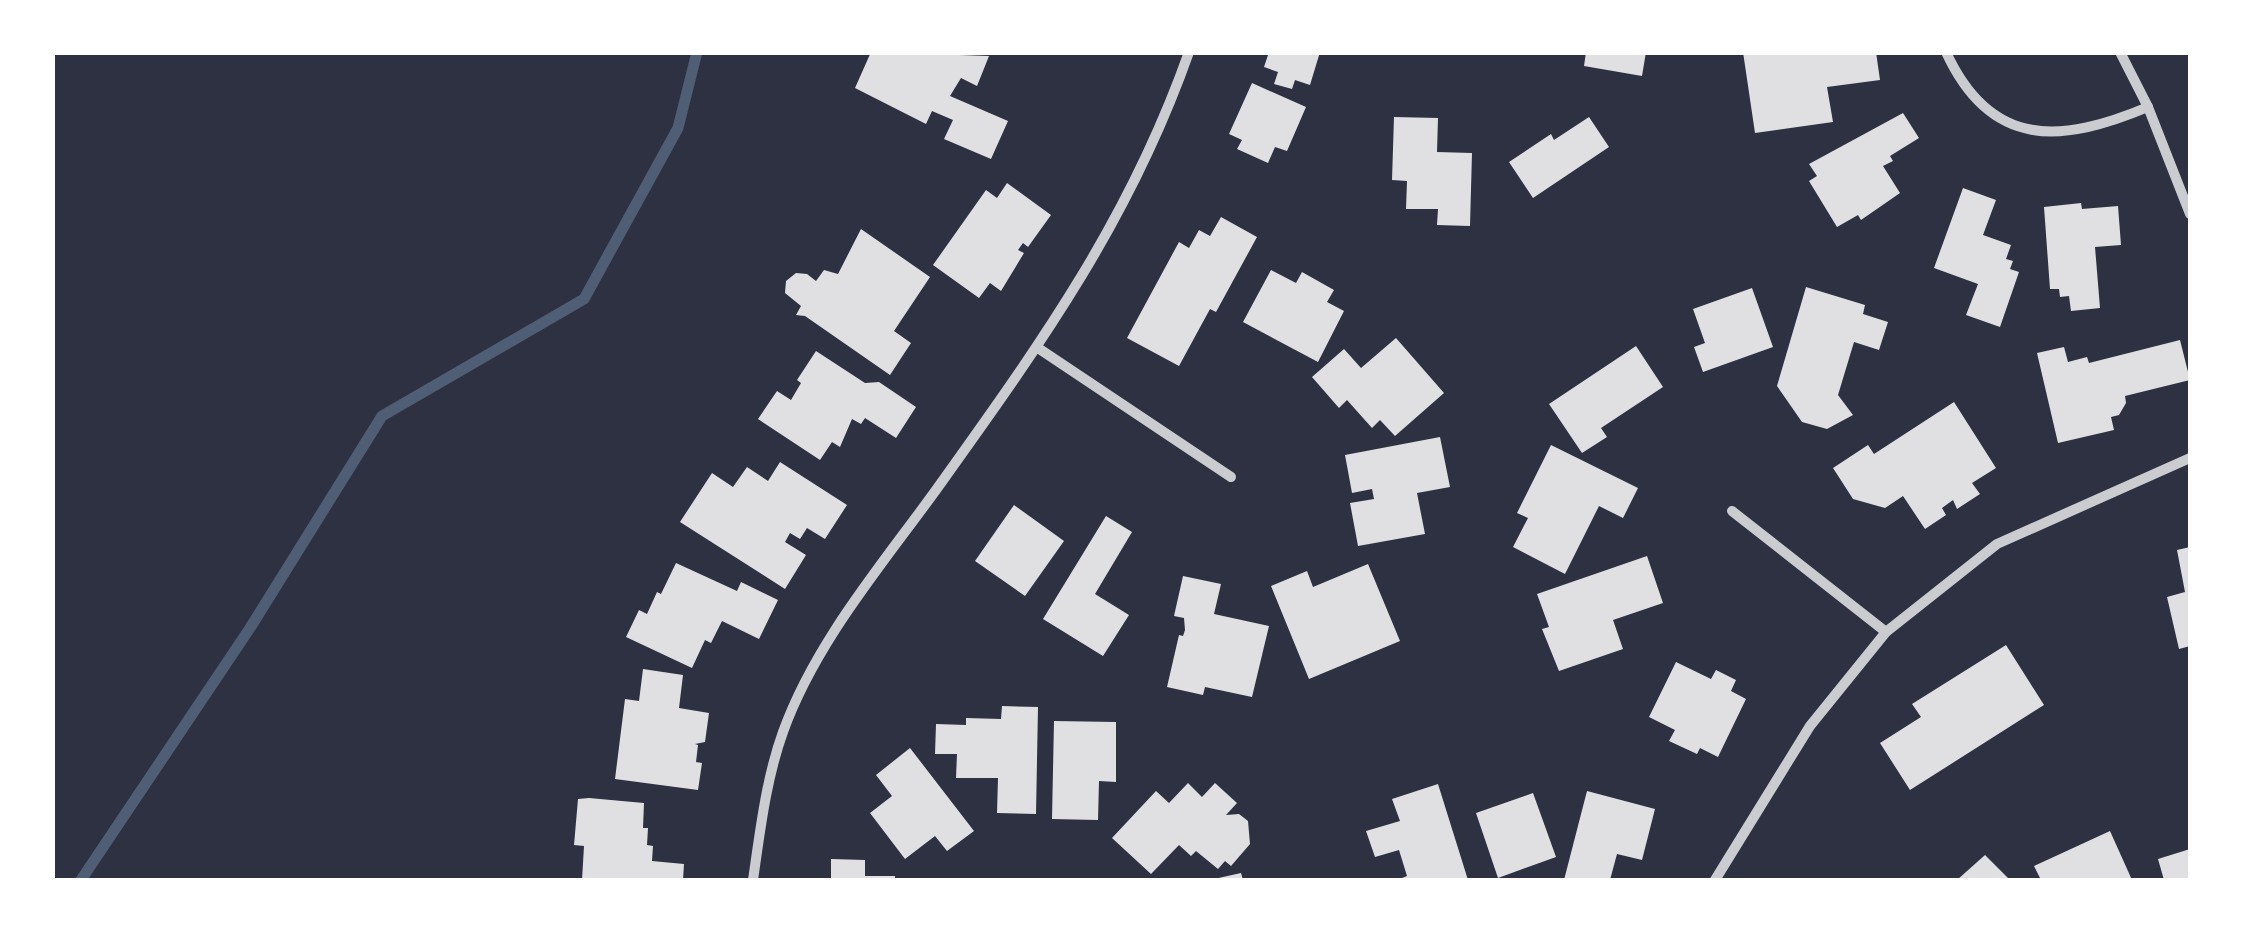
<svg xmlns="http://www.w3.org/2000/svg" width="2243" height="933" font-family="Jost,sans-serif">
<rect width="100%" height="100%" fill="#2d3142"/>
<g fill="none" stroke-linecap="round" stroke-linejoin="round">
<!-- stream -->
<polyline stroke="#4f5d75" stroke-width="11" points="81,880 250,628 382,416 584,299 678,128 697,52"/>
</g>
<!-- building -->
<g fill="#e0e0e3">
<polygon points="871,52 989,56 977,86 961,78 950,96 1008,121 991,159 944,139 953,120 932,111 926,124 855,88"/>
<polygon points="1269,52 1320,52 1310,85 1295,80 1292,89 1274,84 1278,72 1264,67"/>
<polygon points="1586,52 1646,52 1642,76 1584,66"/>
<polygon points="1743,52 1876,52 1880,80 1827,87 1833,122 1755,133"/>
<polygon points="1252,83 1306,107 1287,151 1275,147 1268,163 1237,149 1242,140 1229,134"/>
<polygon points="1903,113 1919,138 1890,156 1893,161 1883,166 1900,193 1861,220 1858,215 1837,227 1809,181 1817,176 1809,164"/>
<polygon points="1394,117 1438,118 1437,152 1472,153 1470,226 1437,225 1438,209 1406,209 1407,181 1392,180"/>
<polygon points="1589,117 1609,147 1533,198 1509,162 1551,134 1554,140"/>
<polygon points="1007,183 1051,215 1028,247 1023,243 1018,250 1024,253 1001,291 990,283 979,298 933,265 986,190 997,198"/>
<polygon points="1963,188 1996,200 1983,235 2011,245 2006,259 2013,261 2010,269 2019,272 2000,327 1966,315 1978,284 1934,268"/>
<polygon points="2081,203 2082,209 2118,206 2121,245 2095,247 2100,308 2071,311 2069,296 2060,297 2059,289 2050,289 2044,207"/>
<polygon points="1221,217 1257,237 1216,312 1210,309 1179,366 1127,338 1179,242 1189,248 1199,230 1210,236"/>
<polygon points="861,229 930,277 894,331 911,343 890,375 805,316 796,315 801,306 785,293 786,281 796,273 807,274 816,281 824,270 838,274"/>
<polygon points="1271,270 1296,283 1302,272 1334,290 1327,302 1344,311 1318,362 1243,322"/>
<polygon points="1806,287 1865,305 1863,314 1888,322 1879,350 1854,342 1838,395 1853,415 1827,429 1802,422 1777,386"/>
<polygon points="1752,288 1773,347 1703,372 1694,347 1705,343 1693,309"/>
<polygon points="1396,338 1444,393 1395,436 1380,420 1372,428 1347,400 1339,408 1312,377 1344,349 1361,368"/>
<polygon points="2180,340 2190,380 2125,396 2126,403 2119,415 2111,417 2114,430 2058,443 2037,353 2064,347 2068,362 2087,357 2089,363"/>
<polygon points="1636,346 1663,387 1601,428 1607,437 1582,453 1549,404"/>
<polygon points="816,351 865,383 879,382 916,407 896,438 865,418 861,424 852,419 840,447 832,442 820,460 758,419 777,391 791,400 801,383 797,380"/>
<polygon points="1954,402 1996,468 1972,483 1980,494 1957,509 1953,500 1942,508 1946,515 1925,529 1903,496 1885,508 1853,499 1833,468 1868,445 1874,454"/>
<polygon points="1440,437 1450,487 1417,493 1425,534 1358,546 1350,503 1374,499 1372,489 1352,493 1345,455"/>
<polygon points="1551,445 1638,488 1623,518 1599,506 1565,574 1513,547 1528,518 1517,513"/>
<polygon points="780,462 847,505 825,539 807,528 800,539 790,533 785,542 806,555 785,589 680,522 712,473 733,487 747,467 768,481"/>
<polygon points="1014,505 1064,541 1025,596 975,561"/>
<polygon points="1106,516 1132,532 1095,594 1129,615 1103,656 1043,619"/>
<polygon points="2190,547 2190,646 2179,649 2167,597 2185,592 2177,550"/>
<polygon points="1647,556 1663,603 1613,620 1623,649 1559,671 1542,629 1549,627 1537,594"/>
<polygon points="676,563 737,591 741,582 778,600 759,639 722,621 711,643 705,640 692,668 626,637 639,610 647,614 657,592 661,594"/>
<polygon points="1368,564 1400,641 1309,679 1271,586 1307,571 1313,587"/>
<polygon points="1183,576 1221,584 1214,614 1269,626 1252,697 1205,687 1203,695 1167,687 1179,635 1183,636 1185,630 1184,618 1174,616"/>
<polygon points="2006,645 2044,705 1910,790 1880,743 1921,717 1912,704"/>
<polygon points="1676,662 1711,679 1716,670 1736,680 1731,691 1746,699 1718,757 1700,748 1697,754 1669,741 1675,730 1649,717"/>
<polygon points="643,669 683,675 679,708 709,713 705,742 695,744 698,745 696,762 702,763 698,790 615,779 625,699 639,701"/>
<polygon points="1002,706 1038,707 1036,814 997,813 998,778 956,778 957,754 935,754 936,724 966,725 966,718 1001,719"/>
<polygon points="1054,721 1116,722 1116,782 1099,781 1098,820 1052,819"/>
<polygon points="910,748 974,831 947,851 935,836 905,859 870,813 892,796 876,775"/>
<polygon points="1188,783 1202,797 1215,783 1237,803 1226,815 1239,814 1248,821 1250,844 1231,866 1225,861 1218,869 1196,851 1191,856 1179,845 1151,874 1112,838 1156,791 1169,803"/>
<polygon points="1438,784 1468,880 1397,880 1407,876 1399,850 1375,857 1366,831 1400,821 1392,799"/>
<polygon points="1587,791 1655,809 1642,860 1617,854 1610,880 1564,880"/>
<polygon points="1533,793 1556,857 1498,878 1476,813"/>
<polygon points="589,798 644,803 643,828 648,828 647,845 653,846 652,861 684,864 683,880 582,880 584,846 574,845 578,799"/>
<polygon points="2110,831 2132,880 2041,880 2034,866"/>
<polygon points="2190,849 2190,880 2164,880 2158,859"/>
<polygon points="1985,855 2010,880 1957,880"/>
<polygon points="831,859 865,860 865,876 895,876 895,880 831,880"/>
<polygon points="1241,873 1243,880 1214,880 1214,879"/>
</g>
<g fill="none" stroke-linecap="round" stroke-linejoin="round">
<!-- minor -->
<g stroke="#caccd0" stroke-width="10">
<path d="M1946,52C1991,150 2062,143 2148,107"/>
<polyline points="2120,52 2148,107 2190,214"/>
<polyline points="1038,348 1231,477"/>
<polyline points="1732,511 1886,632"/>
<path d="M753,880C760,832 766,779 783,732C815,643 881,566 936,490C1039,346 1129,222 1189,52"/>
<polyline points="1715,880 1810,726 1886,632 1997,544 2190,458"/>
</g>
</g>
<!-- border -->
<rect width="2243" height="933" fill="none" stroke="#ffffff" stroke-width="110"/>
</svg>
